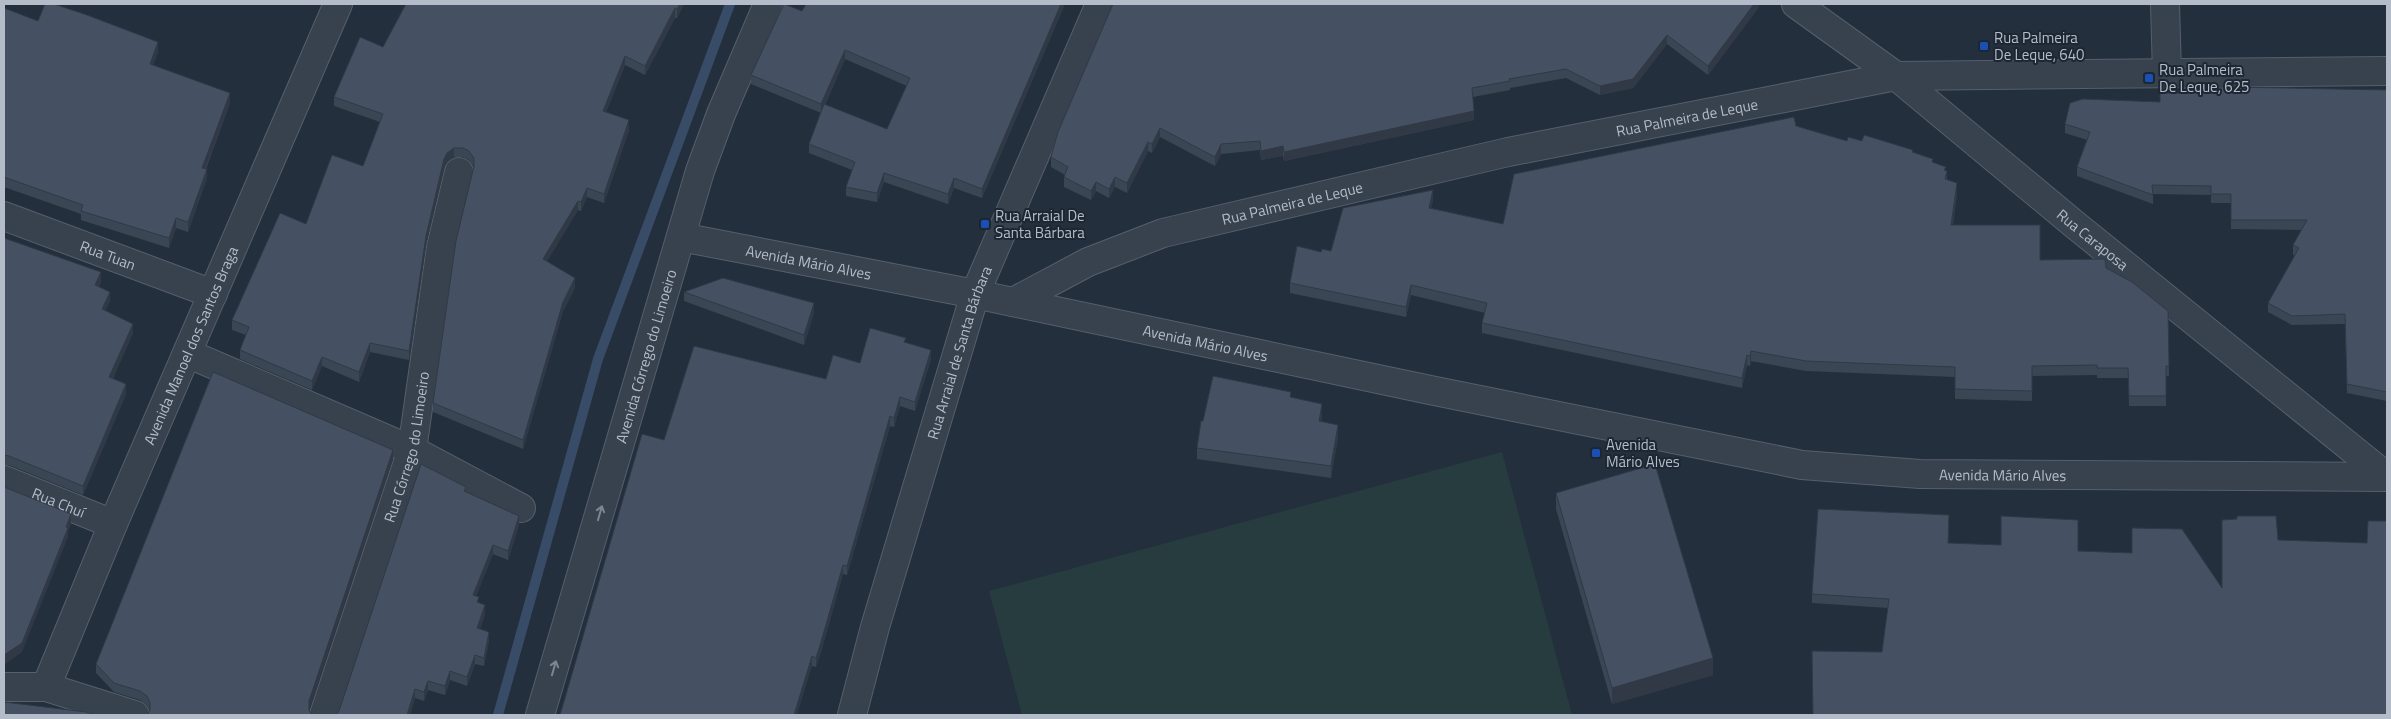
<svg xmlns="http://www.w3.org/2000/svg" width="2391" height="719" font-family="'Titillium Web',sans-serif">
<rect width="100%" height="100%" fill="#242f3e"/>
<!-- green -->
<polygon fill="#263c3f" points="1502,452 1572,715 1022,715 989,591"/>
<g fill="none" stroke-linecap="round" stroke-linejoin="round">
<!-- stream -->
<polyline stroke="#394c67" stroke-width="10" points="498,715 598,359 730,4"/>
<defs>
<g id="minor">
<path id="s1" d="M1796,4L1896,76L2074,224L2387,477"/>
<polyline points="2165,4 2167,74"/>
<path id="s2" d="M4,216L213,294"/>
<path id="s3" d="M681,237L975,294L1430,390L1802,465L1920,474L2387,477"/>
<path id="s4" d="M1013,302L1088,262L1163,233L1508,152L1896,76L2387,71"/>
<polyline points="189,354 412,450 521,508"/>
<path id="s5" d="M4,480L113,524"/>
<polyline points="4,687 46,687 135,715"/>
<path id="s6" d="M46,687L113,524L338,4"/>
<path id="s7" d="M324,715L412,450L441,247L459,172"/>
<path id="s8" d="M540,715L700,171L721,114L768,4"/>
<path id="s9" d="M852,715L875,627L975,294L1100,4"/>
</g>
</defs>
<!-- minor casing -->
<use href="#minor" stroke="#565f6c" stroke-width="30"/>
<!-- minor -->
<use href="#minor" stroke="#38414e" stroke-width="28"/>
</g>
<!-- wall -->
<g fill="#3b4654" fill-rule="evenodd">
<polygon points="402,4 684,4 677,18 675,18 645,75 625,65 606,112 629,130 604,203 587,197 581,211 578,210 547,261 575,288 563,311 523,449 433,412 433,403 474,167 469,160 463,157 454,157 447,162 444,168 426,245 409,360 370,352 359,382 322,366 312,390 240,359 240,350 246,335 232,330 232,320 306,224 363,166 380,122 334,106 334,97 383,47 405,5"/>
<path d="M806,4H1065L982,198L954,188L948,204L884,182L877,202L846,196V187L852,170L809,153V144L821,113L751,84V75L802,11ZM845,59L907,86L887,129L825,105Z"/>
<polygon points="1113,4 1759,4 1759,7 1708,75 1667,44 1633,88 1600,95 1566,78 1510,88 1510,90 1473,97 1474,120 1284,161 1283,156 1261,160 1260,150 1221,154 1215,166 1160,137 1152,153 1148,151 1127,193 1115,187 1109,198 1096,191 1091,200 1064,187 1064,177 1065,175 1051,167 1051,157"/>
<polygon points="4,8 38,21 158,52 153,65 230,103 206,169 207,178 188,232 176,228 169,248 81,220 81,214 4,187"/>
<polygon points="2387,90 2387,401 2347,393 2345,324 2292,325 2268,312 2268,303 2295,255 2293,255 2293,245 2302,230 2231,229 2231,203 2211,203 2211,195 2153,194 2153,204 2077,176 2077,167 2087,140 2065,133 2065,124 2160,102 2179,93"/>
<polygon points="1796,126 1847,141 1862,141 1913,152 1933,163 1946,170 1947,179 1957,193 1953,225 2040,260 2106,268 2168,311 2169,376 2166,376 2166,406 2129,406 2128,378 2097,378 2097,375 2032,376 2032,401 1955,399 1955,377 1806,371 1751,361 1750,366 1747,365 1742,388 1482,333 1482,323 1485,313 1411,295 1406,317 1290,293 1290,283 1321,252 1331,251 1433,200 1431,208 1503,224"/>
<polygon points="4,238 101,282 99,287 110,301 105,311 133,333 113,378 126,394 83,495 9,465 4,465"/>
<polygon points="684,292 814,313 804,345 684,301"/>
<polygon points="906,343 931,359 915,411 900,406 894,427 890,426 847,575 843,574 821,652 816,667 812,666 664,440 826,379"/>
<polygon points="1291,397 1322,416 1321,422 1338,437 1331,478 1197,459 1197,448 1203,421"/>
<polygon points="393,459 309,710 150,711 147,705 140,700 114,692 96,673 96,664"/>
<polygon points="466,492 519,525 508,560 493,554 476,596 479,603 485,614 480,629 489,641 484,666 475,664 467,686 450,680 445,695 428,690 424,701 415,698 410,715 336,715"/>
<polygon points="1556,493 1713,675 1612,704 1556,509"/>
<polygon points="1949,524 1948,543 2078,551 2222,588 2278,540 2367,543 2387,715 1882,652 1888,608 1812,603 1812,594"/>
</g>
<!-- shaded-wall -->
<g fill="#303945">
<polygon points="680,4 684,4 677,18 677,9"/>
<polygon points="1061,4 1065,4 982,198 982,189"/>
<polygon points="1754,4 1759,4 1759,7 1708,75 1708,66"/>
<polygon points="675,8 675,18 645,75 645,66"/>
<polygon points="1667,35 1667,44 1633,88 1600,95 1600,86"/>
<polygon points="158,42 158,52 150,73 150,64"/>
<polygon points="845,50 845,59 821,113 821,104"/>
<polygon points="625,56 625,65 603,120 603,111"/>
<polygon points="230,93 230,103 202,177 202,168"/>
<polygon points="1474,111 1474,120 1284,161 1284,152"/>
<polygon points="629,120 629,130 604,203 604,194"/>
<polygon points="1160,128 1160,137 1152,153 1152,144"/>
<polygon points="1148,142 1148,151 1127,193 1127,183"/>
<polygon points="1221,144 1221,154 1215,166 1215,157"/>
<polygon points="1283,146 1283,156 1261,160 1261,151"/>
<polygon points="454,148 454,157 447,162 444,168 426,245 409,360 409,351 426,236 444,159 447,153"/>
<polygon points="207,169 207,178 188,232 188,222"/>
<polygon points="884,173 884,182 877,202 877,193"/>
<polygon points="1115,177 1115,187 1109,198 1109,189"/>
<polygon points="954,178 954,188 948,204 948,194"/>
<polygon points="1096,182 1096,191 1091,200 1091,191"/>
<polygon points="1957,183 1957,193 1951,235 1951,225"/>
<polygon points="587,188 587,197 581,211 581,202"/>
<polygon points="1433,190 1433,200 1429,217 1429,208"/>
<polygon points="578,201 578,210 543,268 543,259"/>
<polygon points="176,218 176,228 169,248 169,238"/>
<polygon points="101,272 101,282 95,294 95,285"/>
<polygon points="575,278 575,288 563,311 523,449 523,440 563,302"/>
<polygon points="1411,285 1411,295 1406,317 1406,307"/>
<polygon points="110,292 110,301 102,319 102,309"/>
<polygon points="814,303 814,313 804,345 804,335"/>
<polygon points="133,324 133,333 109,386 109,377"/>
<polygon points="370,343 370,352 359,382 359,372"/>
<polygon points="931,350 931,359 915,411 915,402"/>
<polygon points="1751,351 1751,361 1750,366 1750,356"/>
<polygon points="1747,355 1747,365 1742,388 1742,378"/>
<polygon points="322,357 322,366 312,390 312,381"/>
<polygon points="126,384 126,394 83,495 83,486"/>
<polygon points="900,397 900,406 894,427 894,418"/>
<polygon points="1322,404 1322,416 1319,433 1319,421"/>
<polygon points="890,416 890,426 847,575 847,566"/>
<polygon points="1338,425 1338,437 1331,478 1331,466"/>
<polygon points="393,450 393,459 309,710 309,701"/>
<polygon points="71,514 71,524 68,531 68,537 22,652 4,665 4,655"/>
<polygon points="519,516 519,525 508,560 508,551"/>
<polygon points="493,545 493,554 473,604 473,595"/>
<polygon points="843,565 843,574 821,652 816,667 816,658"/>
<polygon points="485,605 485,614 477,637 477,628"/>
<polygon points="489,632 489,641 484,666 484,658"/>
<polygon points="475,655 475,664 467,686 467,677"/>
<polygon points="812,656 812,666 797,715 794,715"/>
<polygon points="1713,658 1713,675 1612,704 1612,688"/>
<polygon points="450,671 450,680 445,695 445,686"/>
<polygon points="428,681 428,690 424,701 424,692"/>
<polygon points="415,689 415,698 410,715 407,715"/>
</g>
<!-- building -->
<g fill="#455162" stroke="#303945">
<polygon points="45,4 54,4 87,15 158,42 150,64 230,93 202,168 207,169 188,222 176,218 169,238 81,211 83,205 4,177 4,8 38,21"/>
<polygon points="406,4 680,4 677,9 675,8 645,66 625,56 603,111 629,120 604,194 587,188 581,202 578,201 543,259 575,278 563,302 523,440 433,403 456,241 474,166 474,158 469,151 463,148 454,148 447,153 444,159 426,236 409,351 370,343 359,372 322,357 312,381 240,350 249,327 232,320 280,213 306,224 332,155 363,166 383,114 334,97 360,37 383,47"/>
<polygon points="784,4 802,11 806,4 1061,4 982,189 954,178 948,194 884,173 877,193 846,187 855,162 809,144 824,104 887,129 910,78 845,50 821,104 751,75"/>
<polygon points="1113,4 1754,4 1708,66 1667,35 1633,79 1600,86 1566,69 1509,79 1510,81 1472,88 1474,111 1284,152 1283,146 1261,151 1260,141 1221,144 1215,157 1160,128 1152,144 1148,142 1127,183 1115,177 1109,189 1096,182 1091,191 1064,177 1068,167 1051,157 1058,132"/>
<polygon points="2179,86 2387,90 2387,392 2347,384 2345,314 2292,316 2268,303 2299,248 2293,245 2307,220 2231,220 2231,194 2211,194 2211,186 2152,185 2153,195 2077,167 2090,132 2065,124 2070,103 2083,99 2160,102 2160,93 2180,93"/>
<polygon points="1794,117 1796,126 1847,141 1848,137 1862,141 1864,135 1913,150 1912,152 1933,159 1932,162 1946,167 1944,170 1947,171 1945,179 1957,183 1951,225 2040,225 2040,260 2105,259 2106,268 2132,282 2168,311 2169,366 2166,366 2166,396 2129,396 2128,368 2097,368 2097,365 2032,366 2032,391 1955,389 1955,367 1806,361 1751,351 1750,356 1747,355 1742,378 1482,323 1487,303 1411,285 1406,307 1290,283 1297,246 1321,252 1322,249 1331,251 1343,208 1433,190 1429,208 1503,224 1514,174"/>
<polygon points="4,238 101,272 95,285 110,292 102,309 133,324 109,377 126,384 83,486 9,456 4,455"/>
<polygon points="723,278 814,303 804,335 684,292"/>
<polygon points="870,328 906,338 904,342 931,350 915,402 900,397 894,418 890,416 847,566 843,565 821,642 816,658 812,656 794,715 560,715 642,434 664,440 694,346 826,379 833,355 860,363"/>
<polygon points="213,372 393,450 309,701 309,710 312,715 147,715 150,710 150,703 147,696 140,691 114,683 96,664"/>
<polygon points="1213,376 1291,392 1290,397 1322,404 1319,421 1338,425 1331,466 1197,448 1201,421 1203,421"/>
<polygon points="421,464 466,487 464,491 519,516 508,551 493,545 473,595 479,597 477,602 485,605 477,628 489,632 484,658 475,655 467,677 450,671 445,686 428,681 424,692 415,689 407,715 336,715 339,711"/>
<polygon points="1655,464 1713,658 1612,688 1556,493"/>
<polygon points="4,487 71,514 66,527 68,528 22,643 4,655"/>
<polygon points="1818,509 1949,515 1948,543 2001,545 2001,516 2078,520 2078,551 2132,553 2132,528 2182,529 2222,588 2222,520 2237,519 2237,516 2276,516 2278,540 2367,543 2368,521 2387,521 2387,715 1813,715 1812,651 1882,652 1889,599 1812,594"/>
<polygon points="4,702 86,712 96,715 4,715"/>
</g>
<!-- one-way arrows -->
<defs><path id="oneway-shaft" d="M-6 0H5M1.5-3L5.5 0L1.5 3" fill="none" stroke-width="1.6" stroke-linecap="round" stroke-linejoin="round" transform="scale(1.25)"/></defs>
<g stroke="#7c8592">
<use href="#oneway-shaft" transform="translate(600 513) rotate(-74)"/>
<use href="#oneway-shaft" transform="translate(554 668) rotate(-74)"/>
</g>
<!-- markers -->
<g fill="#1a4fb4" stroke="#1d2633" stroke-width="2">
<rect x="1979" y="41" width="10" height="10" rx="2.5"/>
<rect x="2144" y="73" width="10" height="10" rx="2.5"/>
<rect x="980" y="219" width="10" height="10" rx="2.5"/>
<rect x="1591" y="448" width="10" height="10" rx="2.5"/>
</g>
<g text-anchor="middle" dominant-baseline="central" stroke-width="4" stroke-linejoin="round" paint-order="stroke">
<!-- poi labels -->
<g font-size="15" fill="#b4bcc9" stroke="#1d2633" text-anchor="start">
<text x="1994" y="37">Rua Palmeira<tspan x="1994" dy="17">De Leque, 640</tspan></text>
<text x="2159" y="69">Rua Palmeira<tspan x="2159" dy="17">De Leque, 625</tspan></text>
<text x="995" y="215">Rua Arraial De<tspan x="995" dy="17">Santa Bárbara</tspan></text>
<text x="1606" y="444">Avenida<tspan x="1606" dy="17">Mário Alves</tspan></text>
</g>
<!-- street labels -->
<g font-size="15" fill="#b4bcc9" stroke="#1d2633">
<text stroke="none"><textPath href="#s4" startOffset="702">Rua Palmeira de Leque</textPath></text>
<text stroke="none"><textPath href="#s4" startOffset="298">Rua Palmeira de Leque</textPath></text>
<text stroke="none"><textPath href="#s1" startOffset="379">Rua Caraposa</textPath></text>
<text stroke="none"><textPath href="#s2" startOffset="111">Rua Tuan</textPath></text>
<text stroke="none"><textPath href="#s3" startOffset="130">Avenida Mário Alves</textPath></text>
<text stroke="none"><textPath href="#s3" startOffset="535">Avenida Mário Alves</textPath></text>
<text stroke="none"><textPath href="#s6" startOffset="371">Avenida Manoel dos Santos Braga</textPath></text>
<text stroke="none"><textPath href="#s9" startOffset="378">Rua Arraial de Santa Bárbara</textPath></text>
<text stroke="none"><textPath href="#s8" startOffset="374">Avenida Córrego do Limoeiro</textPath></text>
<text stroke="none"><textPath href="#s7" startOffset="281">Rua Córrego do Limoeiro</textPath></text>
<text stroke="none"><textPath href="#s3" startOffset="1345">Avenida Mário Alves</textPath></text>
<text stroke="none"><textPath href="#s5" startOffset="59">Rua Chuí</textPath></text>
</g>
</g>
<!-- border -->
<rect width="2391" height="719" fill="none" stroke="#b4bcc9" stroke-width="10"/>
</svg>
